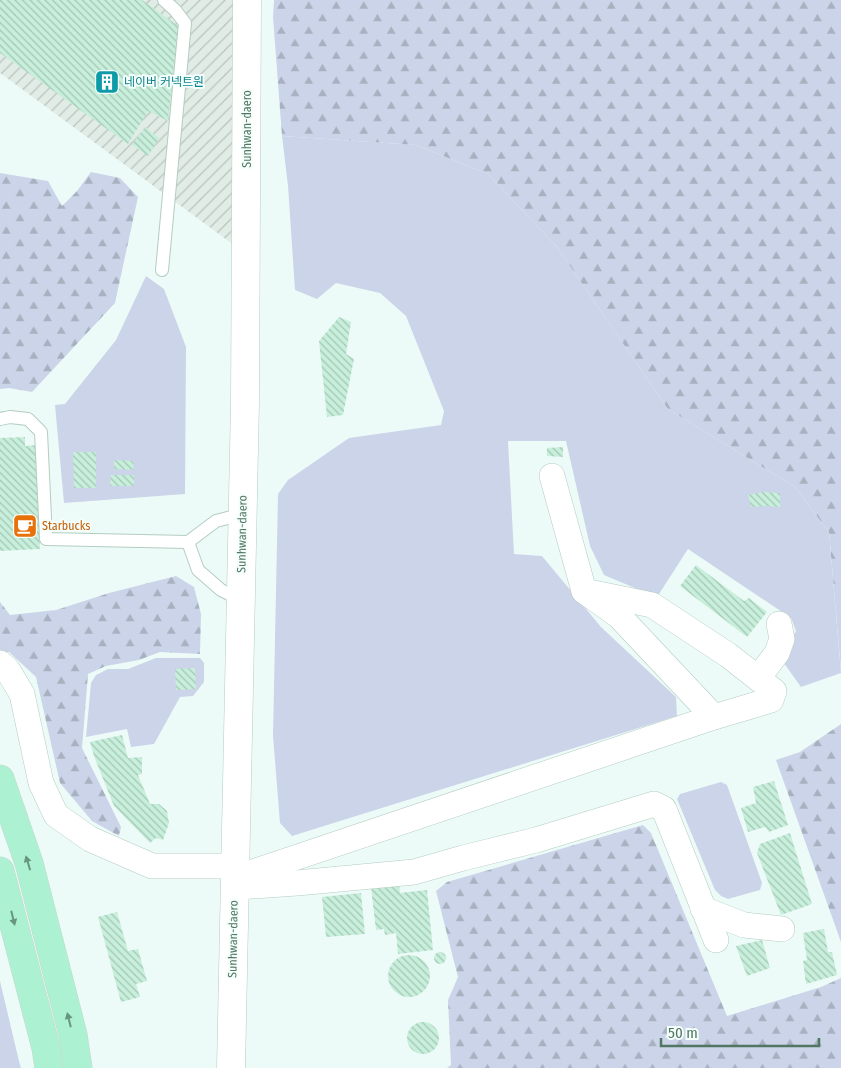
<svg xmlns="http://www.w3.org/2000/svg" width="841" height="1068" font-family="'Fira Sans Condensed','Noto Sans KR',sans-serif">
<defs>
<pattern id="industrial-furrows" width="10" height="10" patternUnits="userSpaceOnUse" patternTransform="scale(1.25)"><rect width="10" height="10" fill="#e2ece7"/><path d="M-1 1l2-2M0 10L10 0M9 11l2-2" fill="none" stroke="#bac4bf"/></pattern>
<pattern id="forest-firs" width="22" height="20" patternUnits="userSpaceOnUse" patternTransform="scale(1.25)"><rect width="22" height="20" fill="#ccd4e9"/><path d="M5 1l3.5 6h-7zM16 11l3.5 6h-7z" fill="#a8b1c0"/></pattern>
<pattern id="building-back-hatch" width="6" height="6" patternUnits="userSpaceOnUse" patternTransform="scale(1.25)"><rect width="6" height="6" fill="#c7efdb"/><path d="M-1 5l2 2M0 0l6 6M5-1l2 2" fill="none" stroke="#a4c6b5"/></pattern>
</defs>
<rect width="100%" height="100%" fill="#edfbf8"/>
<!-- industrial -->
<polygon fill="url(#industrial-furrows)" points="0,0 247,0 246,254 0,73"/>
<!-- green -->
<g fill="#ccd4e9">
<polygon points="282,136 416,145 488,174 557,247 668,409 795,487 829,532 841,673 801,687 781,659 796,631 791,618 688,549 659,594 649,594 604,575 590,546 566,441 508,441 514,554 542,556 601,627 676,697 677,716 292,836 280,823 273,736 278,494 288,480 349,438 441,425 444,411 406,316 380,293 336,283 317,299 295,290 288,186"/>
<polygon points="146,276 164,289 186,347 185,494 64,503 55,405 65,404 116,340"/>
<polygon points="156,658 200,658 204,663 204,682 193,696 180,697 154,744 131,747 127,729 86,737 91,683 96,675 108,669 128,669"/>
<polygon points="721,782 727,785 762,883 760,890 728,899 721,896 715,890 677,799 680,794"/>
<polygon points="0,981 19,1061 21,1068 0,1068"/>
</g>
<!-- forest -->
<g fill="url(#forest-firs)">
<polygon points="274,0 841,0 841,671 829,532 795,487 668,409 557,247 488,174 416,145 282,136 273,17"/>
<polygon points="91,172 120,178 138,197 115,303 32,392 9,388 0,389 0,173 48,181 62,206 77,191"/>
<polygon points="176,576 194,587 201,614 200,654 160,652 139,660 106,666 88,674 82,748 121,827 119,836 92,821 60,783 36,677 9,652 0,652 0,602 10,615 56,610 109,593"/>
<polygon points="841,724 841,942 776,760 800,752"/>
<polygon points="643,825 651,833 727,1016 821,987 841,978 841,1068 447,1068 451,1065 448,1000 458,977 436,891 447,882"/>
</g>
<!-- building -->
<g fill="url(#building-back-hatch)">
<polygon points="0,0 142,0 178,26 168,121 148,111 128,144 0,53"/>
<polygon points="145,127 159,138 148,156 132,145"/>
<polygon points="339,317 351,322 346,354 354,359 343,415 327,417 319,341"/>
<polygon points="25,437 25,446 36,445 40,549 0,551 0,438"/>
<polygon points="563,447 563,457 547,456 547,448"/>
<polygon points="73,452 96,452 96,488 74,488"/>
<polygon points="114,460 134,461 133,470 114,469"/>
<polygon points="111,475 134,475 134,486 110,486"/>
<polygon points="763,492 780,493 780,507 768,506 751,507 748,495"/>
<polygon points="696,565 744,601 749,598 767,612 747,637 680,586"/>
<polygon points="195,668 196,689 176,690 175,669"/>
<polygon points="122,735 128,758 142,757 142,774 138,775 150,804 159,804 167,811 169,823 163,840 156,838 150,843 114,806 94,756 90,742"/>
<polygon points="774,781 788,825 769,832 765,827 748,832 741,808 756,803 753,787"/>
<polygon points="790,833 812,904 781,915 757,853 760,844"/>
<polygon points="399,884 400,893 427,890 433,950 398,954 396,933 385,935 384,929 376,930 371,887"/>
<polygon points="361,893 365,934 326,937 322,897"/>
<polygon points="117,912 128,951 138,949 147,981 136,984 140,997 121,1002 98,917"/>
<polygon points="824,929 828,952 832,952 837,975 806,984 803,961 807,960 803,933"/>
<polygon points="762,940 770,968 747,976 736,946"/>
<circle cx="440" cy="958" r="6"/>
<circle cx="409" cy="976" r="21"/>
<circle cx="423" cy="1038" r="16"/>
</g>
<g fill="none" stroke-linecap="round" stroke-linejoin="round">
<defs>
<g id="service">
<polyline points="162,270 185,23 175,10 164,0"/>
<polyline points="0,419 10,417 28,419 41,432 46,539 188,542 216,521 243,514"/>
<polyline points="188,542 198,570 221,590 241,600"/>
</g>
<g id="minor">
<polyline points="552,476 584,591 619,616 714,717"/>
<polyline points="0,663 7,669 22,694 41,783 56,815 90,839 152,866 236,866"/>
<polyline points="758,678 777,653 782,639 779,624"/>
<polyline points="235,878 714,717 771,700 774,691 728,655 652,605 584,591"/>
<polyline points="237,887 297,883 414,872 463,858 536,840 654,804 664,809 716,940"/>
<polyline points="703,909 744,925 782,929"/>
</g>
<polyline id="tertiary" points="231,1068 245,402 247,0"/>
<g id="trunk">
<polyline points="0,779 29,863 73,1035 78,1068"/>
<polyline points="0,871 46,1048 49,1068"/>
</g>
</defs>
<!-- service casing -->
<use href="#service" stroke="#b3cdc1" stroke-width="14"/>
<!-- minor casing -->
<use href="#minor" stroke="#b3cdc1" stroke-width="26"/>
<!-- tertiary casing -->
<use href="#tertiary" stroke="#b3cdc1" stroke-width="29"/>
<!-- trunk casing -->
<use href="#trunk" stroke="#cbd6d0" stroke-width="29"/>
<!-- service -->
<use href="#service" stroke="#fff" stroke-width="12"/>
<!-- minor -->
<use href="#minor" stroke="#fff" stroke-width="25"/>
<!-- tertiary -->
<use href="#tertiary" stroke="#fff" stroke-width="28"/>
<!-- trunk -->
<use href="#trunk" stroke="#acf1d2" stroke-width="28"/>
</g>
<!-- one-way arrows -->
<defs><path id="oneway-solid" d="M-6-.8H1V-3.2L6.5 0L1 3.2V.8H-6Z" transform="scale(1.25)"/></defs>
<g fill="#68957e">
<use href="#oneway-solid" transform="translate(28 863) rotate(-107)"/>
<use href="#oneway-solid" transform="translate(13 918) rotate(76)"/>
<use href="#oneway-solid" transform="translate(69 1020) rotate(-104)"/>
</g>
<!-- icons -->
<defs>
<symbol id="building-square" viewBox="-11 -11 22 22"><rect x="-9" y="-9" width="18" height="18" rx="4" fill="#0f9aa8" stroke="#f4fefb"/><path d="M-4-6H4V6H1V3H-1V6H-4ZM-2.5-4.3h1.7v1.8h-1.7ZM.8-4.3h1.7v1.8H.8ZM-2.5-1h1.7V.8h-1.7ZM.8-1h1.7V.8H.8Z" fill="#fff"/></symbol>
<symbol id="cafe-square" viewBox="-11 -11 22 22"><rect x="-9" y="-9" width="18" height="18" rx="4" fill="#e8710a" stroke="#f4fefb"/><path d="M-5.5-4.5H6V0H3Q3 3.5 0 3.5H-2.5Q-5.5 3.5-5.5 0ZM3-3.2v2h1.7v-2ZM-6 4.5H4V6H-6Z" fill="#fff"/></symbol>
</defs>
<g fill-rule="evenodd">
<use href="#building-square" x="93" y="68" width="28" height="28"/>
<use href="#cafe-square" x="11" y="512" width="28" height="28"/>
</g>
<g text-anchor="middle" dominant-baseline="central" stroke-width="4" stroke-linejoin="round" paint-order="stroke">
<!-- culture labels -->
<g font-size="12" fill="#0d838f" stroke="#f4fefb" text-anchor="start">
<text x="124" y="82">네이버 커넥트원</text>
</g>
<!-- street labels -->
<g font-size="12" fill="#517662" stroke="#f4fefb">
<text transform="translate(247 129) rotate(-90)">Sunhwan-daero</text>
<text transform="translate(242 534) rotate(-89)">Sunhwan-daero</text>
<text transform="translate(233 939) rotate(-89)">Sunhwan-daero</text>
</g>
<!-- food labels -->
<g font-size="12" fill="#c56008" stroke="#f4fefb" text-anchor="start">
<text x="42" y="526">Starbucks</text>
</g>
</g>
<!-- scale -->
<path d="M661 1038v8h158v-8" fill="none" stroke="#517662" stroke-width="2.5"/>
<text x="668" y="1038" font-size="15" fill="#517662" stroke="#f4fefb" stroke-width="4" paint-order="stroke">50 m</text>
</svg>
